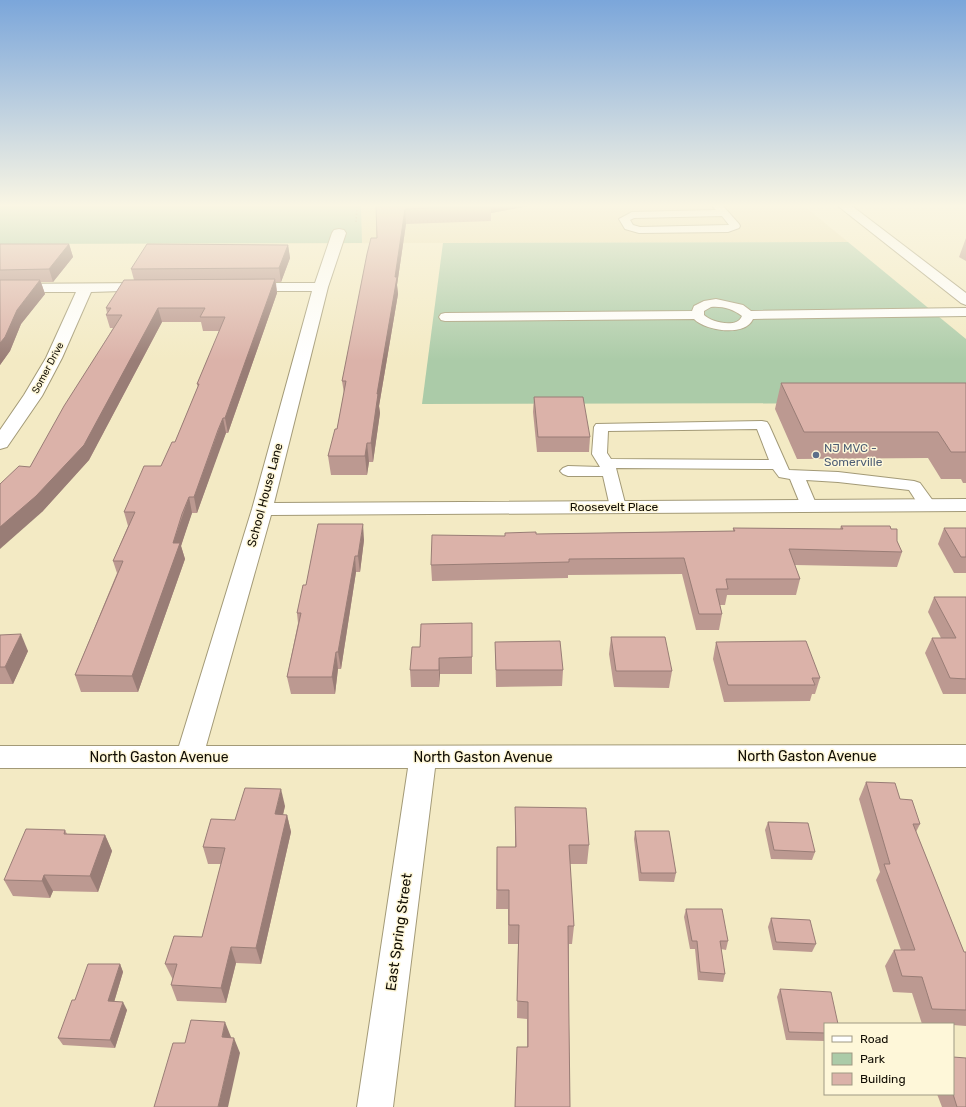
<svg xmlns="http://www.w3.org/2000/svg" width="966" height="1107" font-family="Rubik,sans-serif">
<rect width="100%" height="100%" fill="#f3eac4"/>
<!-- built -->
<polygon fill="#eadeb2" points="0,206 804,206 848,242 25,244 0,238"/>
<!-- green -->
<g fill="#abcba8">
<polygon points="0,206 361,206 362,243 0,244"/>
<polygon points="848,242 966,339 966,403 422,404 443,243"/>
</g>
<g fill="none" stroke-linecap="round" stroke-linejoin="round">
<defs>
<g id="lane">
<path d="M712,206H723L739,224L740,226L739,228L728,232L639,233L625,229L619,219L632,212L716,210ZM722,216L729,225L640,227L633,225L630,220L634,218Z"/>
<path d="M716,299L743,305L751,311L966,308V316L753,319C745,337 706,331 694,319L445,321L441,320L439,317L441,314L445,313L692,311L694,306L704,301ZM711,307C722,306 733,309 742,316C737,329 711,322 704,315V311Z"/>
<path d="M762,421L767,422L769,425L789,470L838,472L914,481L920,483L936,505L934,508C920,512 916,500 909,490L838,482L806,480L817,506L815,509L809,511L803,509L801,506L790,479L779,477L773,469L616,468L626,507L624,510L618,512L612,510L610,507L603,476H568L563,474L560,471L563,468L568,466L600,467L592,454L594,427L596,424ZM757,429L769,460L611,459L607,453L608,431Z"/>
</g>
<g id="street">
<polygon points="339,229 344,230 346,233 328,287 274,503 966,499 966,511 271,515 206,746 966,745 966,767 435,768 393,1107 357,1107 408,768 0,768 0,746 179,746 252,509 312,291 247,291 242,290 240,287 242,284 247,283 315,283 332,233 334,230"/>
<polygon points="149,283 154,284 156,287 154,290 91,292 62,358 42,396 7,447 0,449 0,430 24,395 46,358 76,292 0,292 0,284"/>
</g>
<polygon id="secondary" points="838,206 852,206 966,293 966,305 961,303"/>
</defs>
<!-- lane casing -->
<use href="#lane" stroke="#a39a77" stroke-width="2"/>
<!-- street casing -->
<use href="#street" stroke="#a39a77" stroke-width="2"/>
<!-- secondary casing -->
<use href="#secondary" stroke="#a39a77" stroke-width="2"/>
<!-- path -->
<polyline stroke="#a39c80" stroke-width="1.5" stroke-dasharray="1.5 2" stroke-linecap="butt" points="356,222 357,206"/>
<!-- lane -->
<use href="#lane" fill="#fff" fill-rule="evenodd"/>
<!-- street -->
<use href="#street" fill="#fff" fill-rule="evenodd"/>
<!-- secondary -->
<use href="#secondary" fill="#fff" fill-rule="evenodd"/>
</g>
<!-- wall -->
<g fill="#bc9991">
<polygon points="376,206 528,206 491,213 491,221 406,224 397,285 398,294 379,406 380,413 373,462 369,462 367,475 331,475 328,456 337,429 344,393 342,381 377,238"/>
<polygon points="966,238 966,261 959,257"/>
<polygon points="0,244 69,244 73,257 53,282 41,282 45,294 21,324 10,351 0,365"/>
<polygon points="288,245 290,258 281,282 276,282 277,293 228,433 226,433 221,445 197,513 192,513 186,530 181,546 185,559 138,692 81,692 75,675 117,573 113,561 128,526 124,512 161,466 175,442 198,387 197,384 220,331 203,331 201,322 162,322 89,460 42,512 30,467 113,328 110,328 106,315 107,313 106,308 134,280 131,269"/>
<polygon points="781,383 966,383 966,483 963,483 961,479 941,479 928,458 797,459 775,409"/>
<polygon points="534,397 590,437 589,452 537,452 533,412"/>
<polygon points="841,526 897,541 902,552 897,567 795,565 800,579 796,595 727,595 725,605 720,605 722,614 719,630 696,630 682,574 568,575 568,578 432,581 431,565 536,534 733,531 733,528 840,529"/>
<polygon points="944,528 966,528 966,573 954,573 938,544"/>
<polygon points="364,540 360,572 356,572 341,669 338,669 335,694 291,694 287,677 298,623 297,613 306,585"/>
<polygon points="934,597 966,597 966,694 943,694 925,653 932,638 941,638 928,612"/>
<polygon points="472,623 472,674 440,674 439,687 411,687 410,670 420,647"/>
<polygon points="0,635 28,651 13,684 0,684"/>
<polygon points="611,637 672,671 669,688 614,687 609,654"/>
<polygon points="495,642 563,670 562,686 496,687"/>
<polygon points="716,642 820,678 815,694 812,694 810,701 724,702 713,659"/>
<polygon points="866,782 900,799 920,824 916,832 964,952 966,952 966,1026 953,1025 953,1024 922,1024 912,993 893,992 885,966 894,950 901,950 876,880 880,872 859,799"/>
<polygon points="285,806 283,815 287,815 291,832 261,964 236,963 226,1003 177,1001 171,985 173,980 165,964 202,937 221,864 208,864 203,847 235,820"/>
<polygon points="515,807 589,845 587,864 570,864 574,926 572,944 569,944 569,1024 570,1107 515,1107 517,1047 527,1047 527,1019 517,1018 518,944 508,944 508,909 496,909 497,847 515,847"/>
<polygon points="768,822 815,852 812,860 771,859 765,830"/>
<polygon points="65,830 67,834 105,835 112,851 98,892 53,891 50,898 13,896 4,880"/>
<polygon points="635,831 676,873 674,882 639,881 634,839"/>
<polygon points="686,909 728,941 726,950 721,949 725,974 723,982 698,980 695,949 690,949 684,917"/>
<polygon points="771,918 816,944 812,952 773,950 768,927"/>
<polygon points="120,964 123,972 114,1002 127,1010 115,1048 63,1045 58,1038 75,1000"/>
<polygon points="780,989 825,1024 825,1041 786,1040 777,997"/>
<polygon points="937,1094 953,1094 966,1107 942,1107"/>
</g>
<!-- shaded-wall -->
<g fill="#997d76">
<polygon points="491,206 528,206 491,213"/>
<polygon points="405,209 406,224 397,285 398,294 379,406 380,413 373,462 371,443 377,394 395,277"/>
<polygon points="69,244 73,257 53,282 49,269"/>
<polygon points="288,245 290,258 281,282 279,268"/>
<polygon points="275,279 277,293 228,433 225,418"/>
<polygon points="40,280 45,294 21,324 10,351 0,365 0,343 17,310"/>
<polygon points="158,308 162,322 89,460 42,512 0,549 0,527"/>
<polygon points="223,418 226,433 197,513 194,497"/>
<polygon points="367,443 369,462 367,475 365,456"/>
<polygon points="189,497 192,513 181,546 185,559 138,692 132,676 173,543"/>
<polygon points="363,524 364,540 360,572 358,556"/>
<polygon points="355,556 356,572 341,669 338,652"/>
<polygon points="21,634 28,651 13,684 5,667"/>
<polygon points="336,652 338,669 335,694 332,677"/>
<polygon points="439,658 440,674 439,687"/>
<polygon points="281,789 285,806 279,831 275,814"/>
<polygon points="287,815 291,832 261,964 256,948"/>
<polygon points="105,835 112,851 98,892 90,876"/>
<polygon points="44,875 53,891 50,898 42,881"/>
<polygon points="231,947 236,963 226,1003 221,988"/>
<polygon points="120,964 123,972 112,1009 108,1001"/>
<polygon points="123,1002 127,1010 115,1048 110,1040"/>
<polygon points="225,1022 231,1037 227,1052 222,1037"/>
<polygon points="234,1038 240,1053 228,1107 218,1107"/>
</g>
<!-- building -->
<g fill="#dbb2a9" stroke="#997d76">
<polygon points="376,206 482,206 405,209 395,277 397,277 377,394 378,394 371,443 367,443 365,456 328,456 335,429 337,429 346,381 342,381 344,371 367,254 371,238 377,238"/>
<polygon points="0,244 69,244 49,269 0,270"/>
<polygon points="147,244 288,245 279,268 131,269"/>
<polygon points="275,279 225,418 223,418 218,430 194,497 189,497 182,514 173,543 180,543 132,676 75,675 123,561 113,561 135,512 124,512 144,466 161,466 172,442 175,442 199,384 197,384 225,317 200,317 205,308 158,308 84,445 36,496 0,527 0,484 19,466 30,467 64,406 122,315 106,315 111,308 106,308 124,280"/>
<polygon points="0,280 40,280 17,310 5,337 0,343"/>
<polygon points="781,383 966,383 966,452 951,452 938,432 804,432"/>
<polygon points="534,397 583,397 590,437 538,437"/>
<polygon points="318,524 363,524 358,556 355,556 338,652 336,652 332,677 287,677 301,613 297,613 303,585 306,585"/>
<polygon points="841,526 890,526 891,529 897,529 897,541 902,552 789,549 800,579 726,579 728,589 716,589 722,614 699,614 684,558 569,559 569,562 431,565 432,535 505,536 505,533 536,532 536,534 735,531 733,528 843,529"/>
<polygon points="944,528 966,528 966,557 961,557"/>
<polygon points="934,597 966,597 966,679 950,678 932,638 956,638"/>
<polygon points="472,623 472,657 439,658 439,670 410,670 412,647 420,647 421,624"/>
<polygon points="21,634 5,667 0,667 0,635"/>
<polygon points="611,637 665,637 672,671 616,671"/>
<polygon points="560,641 563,670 496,670 495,642"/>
<polygon points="806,641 820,678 812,678 815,685 728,685 716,642"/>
<polygon points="866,782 895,783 900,799 912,800 920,824 913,824 964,952 966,952 966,1010 932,1009 922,977 902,976 894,950 915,950 884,864 890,864"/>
<polygon points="245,788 281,789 275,814 287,815 256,948 231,947 221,988 171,985 177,964 165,964 174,936 202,937 225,848 203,847 211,819 235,820"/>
<polygon points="515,807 586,808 589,845 569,845 574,926 568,926 569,1024 570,1107 515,1107 517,1047 528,1047 528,1002 517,1001 519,925 509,925 509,890 497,890 497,847 516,847"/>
<polygon points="768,822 808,823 815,852 774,850"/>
<polygon points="26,829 65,830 64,834 105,835 90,876 44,875 42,881 4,880"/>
<polygon points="635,831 669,831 676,873 641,873"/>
<polygon points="686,909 722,909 728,941 720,941 725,974 700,972 697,941 692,941"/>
<polygon points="771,918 810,920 816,944 776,942"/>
<polygon points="88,964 120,964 108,1001 123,1002 110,1040 58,1038 72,1000 75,1000"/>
<polygon points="780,989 831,992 838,1024 825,1024 825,1033 789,1032"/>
<polygon points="191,1020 225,1022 222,1037 234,1038 218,1107 154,1107 173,1043 185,1043"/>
<polygon points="953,1057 966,1058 966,1107 957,1107 953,1094"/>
</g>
<!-- sky -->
<linearGradient id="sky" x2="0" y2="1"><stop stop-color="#7ba6da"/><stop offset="0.57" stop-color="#faf6e4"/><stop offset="1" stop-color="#faf6e4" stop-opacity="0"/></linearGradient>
<rect width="966" height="361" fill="url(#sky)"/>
<!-- markers -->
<circle fill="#5c6f8a" stroke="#fef7d9" stroke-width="1.5" cx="816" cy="455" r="4"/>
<g text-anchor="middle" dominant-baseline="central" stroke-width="3" stroke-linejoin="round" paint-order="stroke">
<!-- far-street labels -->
<g font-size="10" fill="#110d03" stroke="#fef7d9">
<text transform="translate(48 368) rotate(-62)">Somer Drive</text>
</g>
<!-- service labels -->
<g font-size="12" fill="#4e5e75" stroke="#fef7d9" text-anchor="start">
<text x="824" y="448">NJ MVC -<tspan x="824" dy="14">Somerville</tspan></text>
</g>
<!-- street labels -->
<g font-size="12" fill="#110d03" stroke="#fef7d9">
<text transform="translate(265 495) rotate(-75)">School House Lane</text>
<text x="614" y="507">Roosevelt Place</text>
</g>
<!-- near-street labels -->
<g font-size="14" fill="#110d03" stroke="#fef7d9">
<text x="807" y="756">North Gaston Avenue</text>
<text x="159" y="757">North Gaston Avenue</text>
<text x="483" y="757">North Gaston Avenue</text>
<text transform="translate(399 932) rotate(-82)">East Spring Street</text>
</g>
</g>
<!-- legend -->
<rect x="824" y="1023" width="130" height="72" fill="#fef7d9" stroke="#9f9983"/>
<rect x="832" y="1036" width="20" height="6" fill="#ffffff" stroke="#9f9983"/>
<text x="860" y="1043" font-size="12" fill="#110d03">Road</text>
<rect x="832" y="1053" width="20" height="12" fill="#abcba8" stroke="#9f9983"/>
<text x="860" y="1063" font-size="12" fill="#110d03">Park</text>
<rect x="832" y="1073" width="20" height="12" fill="#dbb2a9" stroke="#9f9983"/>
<text x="860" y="1083" font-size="12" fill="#110d03">Building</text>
</svg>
